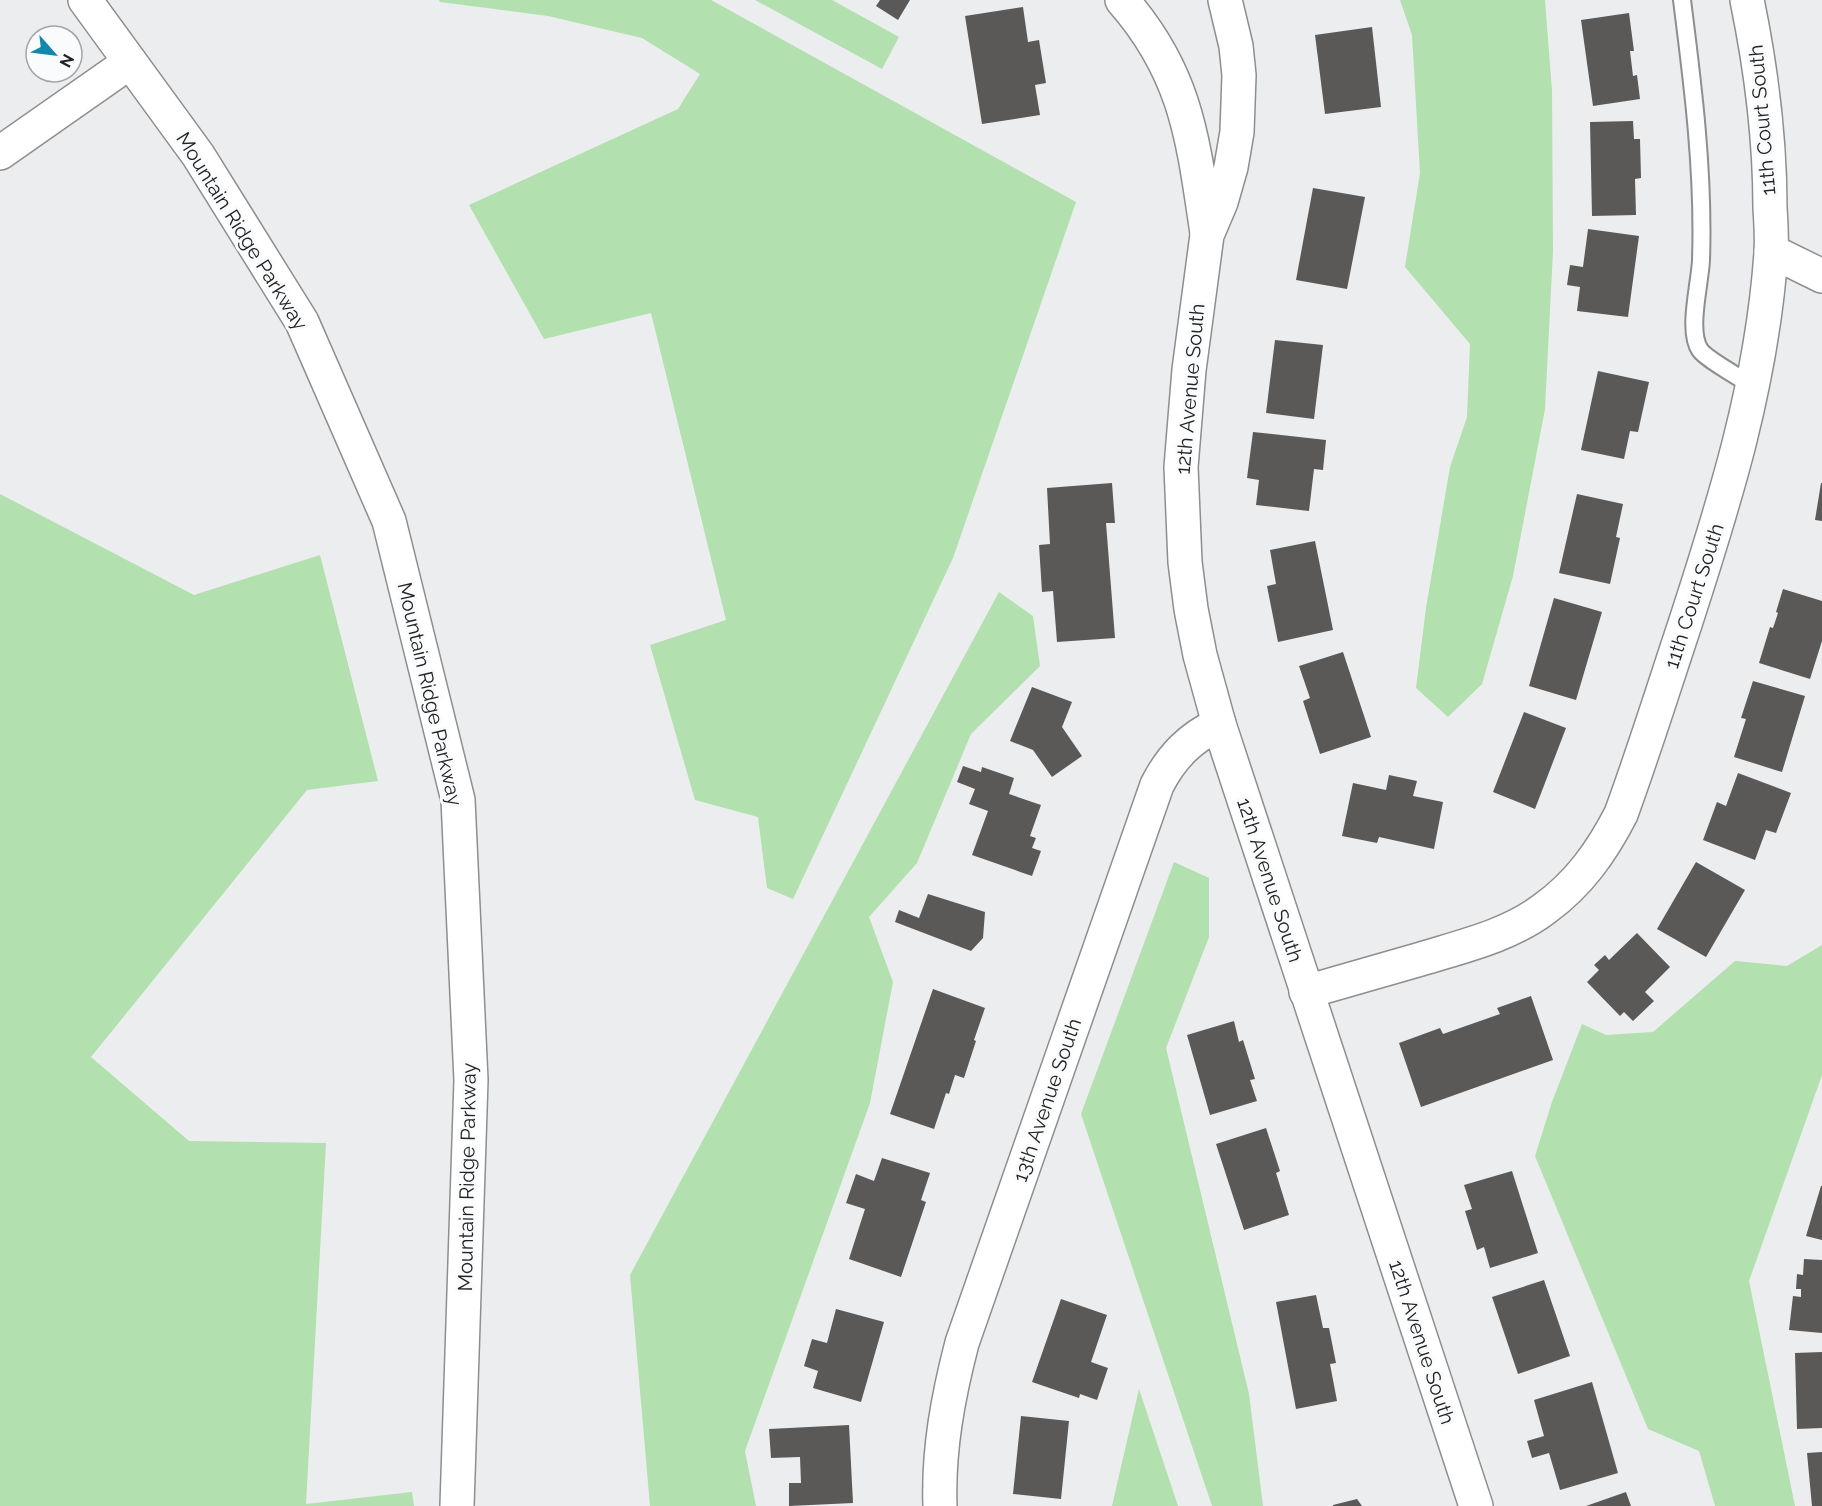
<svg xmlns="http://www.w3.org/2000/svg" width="1822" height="1506" font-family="Raleway,sans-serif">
<rect width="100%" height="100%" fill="#ecedee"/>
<!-- green -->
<g fill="#b2e0ae">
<polygon points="439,0 711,0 1076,202 953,558 793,899 767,888 758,817 695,800 650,645 726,620 651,313 544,339 469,205 678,109 700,74 642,38 548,16 440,2"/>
<polygon points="755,0 832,0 899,37 882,69"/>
<polygon points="1400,0 1545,0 1552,91 1553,251 1545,409 1513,576 1482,684 1448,717 1416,688 1426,608 1450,467 1467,417 1470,344 1405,267 1420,173 1412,35"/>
<polygon points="0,494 194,595 320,555 378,781 307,790 91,1057 189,1141 326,1143 306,1504 412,1492 414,1506 0,1506"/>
<polygon points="999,592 1033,616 1040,666 971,734 917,863 869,917 893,982 870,1103 745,1451 756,1506 650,1506 630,1275"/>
<polygon points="1174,862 1209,878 1209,937 1166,1048 1249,1394 1263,1506 1212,1506 1081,1114"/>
<polygon points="1822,945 1822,1075 1749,1281 1795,1506 1715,1506 1699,1451 1648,1429 1535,1156 1552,1102 1582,1024 1606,1035 1653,1032 1735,961 1787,966"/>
<polygon points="1139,1389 1178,1506 1112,1506"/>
</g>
<!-- building -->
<g fill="#5a5958">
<polygon points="880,0 910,0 898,20 876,6"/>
<polygon points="1023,7 1028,42 1039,40 1046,83 1035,85 1040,115 982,124 965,16"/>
<polygon points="1629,13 1634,51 1630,51 1633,76 1637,75 1640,99 1593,106 1581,20"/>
<polygon points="1372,27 1381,107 1325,114 1315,35"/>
<polygon points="1633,121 1634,139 1640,139 1641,178 1635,179 1636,215 1592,216 1590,122"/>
<polygon points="1313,188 1365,197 1347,289 1296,280"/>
<polygon points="1588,229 1639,236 1628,317 1577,311 1580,287 1567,285 1570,265 1583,267"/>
<polygon points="1275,340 1323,345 1314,419 1266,413"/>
<polygon points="1598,371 1649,382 1638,432 1630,431 1624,459 1581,450"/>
<polygon points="1253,432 1326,440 1323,470 1314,469 1309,511 1256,505 1259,480 1247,478"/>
<polygon points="1112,483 1115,523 1106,523 1115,638 1057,642 1053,591 1042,592 1039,545 1050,544 1047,488"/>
<polygon points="1821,483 1822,483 1822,521 1815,520"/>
<polygon points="1577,494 1623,504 1616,537 1620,538 1610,584 1559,573"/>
<polygon points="1315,541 1333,630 1278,642 1267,586 1276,584 1270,550"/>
<polygon points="1783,589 1822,601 1822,641 1810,679 1759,663 1770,627 1773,628 1778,613 1776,612"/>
<polygon points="1554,598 1602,612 1576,700 1529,686"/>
<polygon points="1343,652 1371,737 1320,754 1303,701 1310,698 1299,666"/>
<polygon points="1753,681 1805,696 1782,772 1734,757 1746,719 1741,718"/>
<polygon points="1032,687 1072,702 1062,727 1082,756 1052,777 1033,750 1010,741"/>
<polygon points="1524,712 1566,728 1535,809 1493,792"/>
<polygon points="963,766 981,772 982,767 1014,778 1009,794 1041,805 1030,836 1036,838 1032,848 1041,851 1032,876 972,855 988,811 969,804 975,789 957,782"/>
<polygon points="1738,773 1791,793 1776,833 1766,830 1755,860 1703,840 1717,802 1726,806"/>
<polygon points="1389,775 1417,781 1413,796 1443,802 1434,849 1379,837 1377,843 1342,836 1353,783 1386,790"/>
<polygon points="1696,862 1745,890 1706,957 1657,929"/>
<polygon points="928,894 985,912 983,938 971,951 895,922 899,910 919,918"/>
<polygon points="1637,933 1670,967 1645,992 1654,1001 1633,1021 1624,1012 1620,1016 1587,982 1599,970 1594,965 1605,955 1609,960"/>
<polygon points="933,989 985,1008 974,1040 976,1041 964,1078 955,1075 949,1094 946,1093 934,1129 890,1114"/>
<polygon points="1531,996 1553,1060 1421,1107 1399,1043 1440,1028 1443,1034 1500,1014 1497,1008"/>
<polygon points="1234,1021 1239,1042 1243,1040 1255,1079 1250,1080 1257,1101 1210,1115 1187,1035"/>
<polygon points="1266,1128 1280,1171 1276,1173 1289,1215 1244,1230 1216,1144"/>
<polygon points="882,1158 930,1173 921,1200 926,1202 901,1277 849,1259 865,1209 846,1203 856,1174 874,1181"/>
<polygon points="1512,1171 1538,1253 1490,1268 1484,1247 1477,1250 1465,1211 1472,1209 1464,1185"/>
<polygon points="1821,1186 1822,1186 1822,1240 1806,1236"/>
<polygon points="1804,1259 1822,1260 1822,1333 1789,1330 1793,1296 1801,1297 1801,1289 1796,1289 1797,1274 1803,1275"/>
<polygon points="1544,1280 1570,1356 1518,1374 1492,1297"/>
<polygon points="1316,1295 1323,1328 1329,1328 1336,1363 1330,1364 1337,1401 1296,1409 1276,1302"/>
<polygon points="1061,1299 1107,1315 1091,1362 1108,1368 1097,1400 1080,1394 1079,1398 1032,1382"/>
<polygon points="836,1309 884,1322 861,1402 813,1388 818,1371 804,1366 812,1339 827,1343"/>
<polygon points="1822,1352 1822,1428 1797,1429 1795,1353"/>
<polygon points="1592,1382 1618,1473 1560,1490 1549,1453 1532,1458 1527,1441 1544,1436 1534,1400"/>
<polygon points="1021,1416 1069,1421 1061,1499 1013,1494"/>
<polygon points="849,1425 853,1503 789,1506 789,1483 801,1483 800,1457 771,1458 769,1429"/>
<polygon points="1822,1452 1822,1506 1812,1506 1807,1453"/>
<polygon points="1626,1492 1631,1506 1586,1506"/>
<polygon points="1357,1499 1362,1506 1333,1506 1333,1505"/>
</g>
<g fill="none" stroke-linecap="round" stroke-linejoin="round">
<defs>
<path id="lane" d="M1682,0C1693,86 1704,173 1701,260C1700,284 1687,331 1700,350C1706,359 1742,379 1753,386"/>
<g id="street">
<polyline points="85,0 198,155 302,322 389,521 458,800 471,1080 457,1506"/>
<polyline points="0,153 130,62"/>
<polyline points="1771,251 1822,276"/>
<path d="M1306,992C1345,981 1383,970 1421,959C1463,946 1508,936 1544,909C1579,884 1602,851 1621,814C1644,751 1664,687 1685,624C1725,501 1762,383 1771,253C1772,238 1771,223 1770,208C1770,138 1761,68 1747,0"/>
<path d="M940,1506C938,1450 948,1397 962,1343L1157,785C1172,756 1190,738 1219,724"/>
</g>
<g id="secondary">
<path d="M1122,0C1187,74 1193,140 1207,233"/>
<polyline points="1225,0 1236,46 1239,75 1237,132 1231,167 1221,202 1207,235 1189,370 1181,467 1185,562 1191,609 1200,655 1219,724 1476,1506"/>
</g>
</defs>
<!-- lane casing -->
<use href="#lane" stroke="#8d8e8f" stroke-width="20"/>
<!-- street casing -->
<use href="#street" stroke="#8d8e8f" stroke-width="36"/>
<!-- secondary casing -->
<use href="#secondary" stroke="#8d8e8f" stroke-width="36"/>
<!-- lane -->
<use href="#lane" stroke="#fff" stroke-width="16"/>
<!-- street -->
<use href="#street" stroke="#fff" stroke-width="33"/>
<!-- secondary -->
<use href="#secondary" stroke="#fff" stroke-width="33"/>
</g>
<g text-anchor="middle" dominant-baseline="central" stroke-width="6" stroke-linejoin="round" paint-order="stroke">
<!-- street labels -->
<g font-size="20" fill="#222" stroke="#fafbfc">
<text transform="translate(1762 120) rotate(-95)">11th Court South</text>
<text transform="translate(242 231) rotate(58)">Mountain Ridge Parkway</text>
<text transform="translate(1190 389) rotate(-85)">12th Avenue South</text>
<text transform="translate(1694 596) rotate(-72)">11th Court South</text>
<text transform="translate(430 694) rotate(77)">Mountain Ridge Parkway</text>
<text transform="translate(1270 880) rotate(72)">12th Avenue South</text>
<text transform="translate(1047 1100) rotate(-71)">13th Avenue South</text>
<text transform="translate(467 1177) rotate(-89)">Mountain Ridge Parkway</text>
<text transform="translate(1422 1342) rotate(72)">12th Avenue South</text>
</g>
</g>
<!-- north arrow -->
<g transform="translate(54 54) rotate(118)"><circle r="28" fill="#fafbfc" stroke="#a4a4a5" stroke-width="1.5"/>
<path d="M0-4.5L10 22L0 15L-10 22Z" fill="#1088ac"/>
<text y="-9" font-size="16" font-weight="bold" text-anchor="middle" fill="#222222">N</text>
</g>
</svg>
